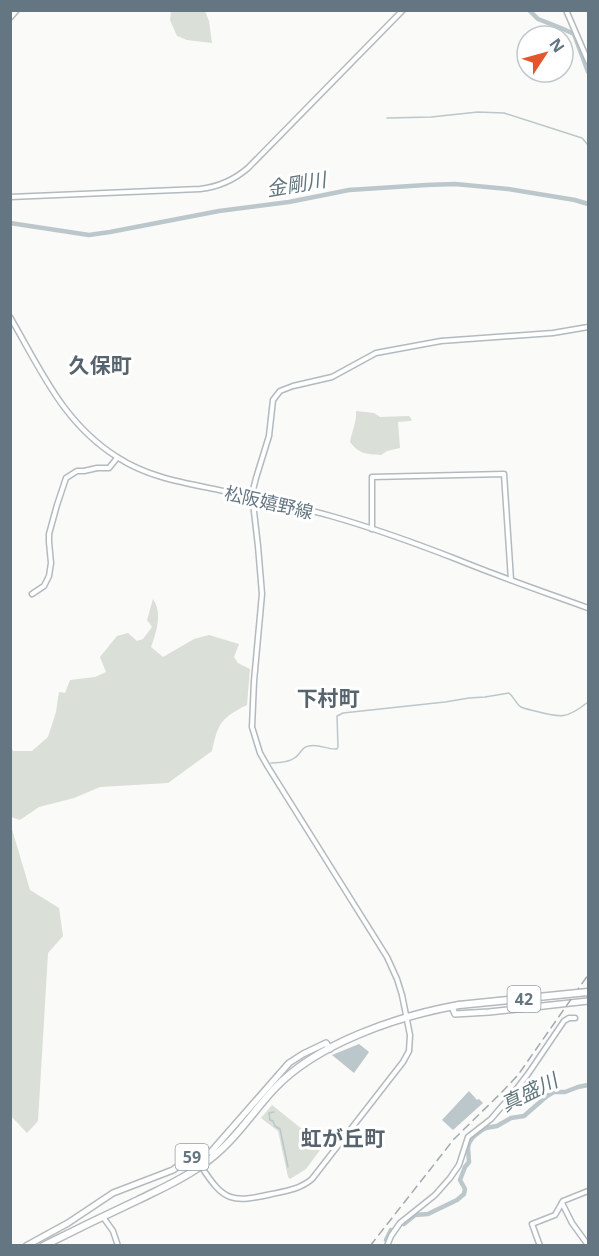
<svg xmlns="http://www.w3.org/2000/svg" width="599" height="1256" font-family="'Noto Sans','Noto Sans JP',sans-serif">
<rect width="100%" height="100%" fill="#fafaf8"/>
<!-- green -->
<g fill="#dadfd7">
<polygon points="171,11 205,11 209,21 212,43 187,40 177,36 170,20"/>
<path d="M356,411L374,413L380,417L409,416L412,420L410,421L398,422L400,448L387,451L381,455C366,454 359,454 350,442C352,431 357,421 356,411Z"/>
<path d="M153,599C163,613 156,633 151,647L163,657L194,639L209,635L239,644L234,657L238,663L250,669L247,705C221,718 218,723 212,751L168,783L100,787L74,798L39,807L20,820L11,817V747L13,751H32L48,737L56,712L59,692L65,693L70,680L95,677L106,672L100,657L117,636L128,633L137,641L143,639L152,627L147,620Z"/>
<polygon points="11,826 30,890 59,908 63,936 48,953 38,1121 27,1133 11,1116"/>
<polygon points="272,1105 323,1146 306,1169 290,1179 288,1177 278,1131 261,1118"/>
</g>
<!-- water -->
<g fill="#bbc7cb">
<polygon points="359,1044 369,1052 354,1073 332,1055"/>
<polygon points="469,1091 477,1100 479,1099 483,1103 453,1130 442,1120"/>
</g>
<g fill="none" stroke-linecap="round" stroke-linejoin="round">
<!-- stream -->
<g stroke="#bbc7cb" stroke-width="1.5">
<polyline points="387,118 431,117 478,112 504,113 582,138 588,145"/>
<path d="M271,763C280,763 292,762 298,755C302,751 302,747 309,746C318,743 327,750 337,749L338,747L337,716L343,713L445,702L469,698L485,697L509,693C514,697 516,704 521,707C525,709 531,710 535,711C561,718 567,719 588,702"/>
<polyline points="274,1112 269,1113 270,1120 273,1121 275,1126 280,1129 288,1167"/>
</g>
<!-- river -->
<g stroke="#bbc7cb" stroke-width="4.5">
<polyline points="529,10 538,19 561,28 574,34 588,72"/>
<polyline points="10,223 89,235 110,232 219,211 289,202 349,190 426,185 455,184 508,189 575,200 588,204"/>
<polyline points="404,1224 415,1215 428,1214 457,1200 464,1194 465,1189 460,1180 465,1167 469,1162 468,1148 469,1143 473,1137 482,1130 486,1128 497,1126 511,1118 524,1116 547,1096 554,1092 565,1092 578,1087 588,1085"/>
<polyline points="386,1240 391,1230"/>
</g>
<defs>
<g id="secondary">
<polyline points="566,10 588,61"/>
<polyline points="10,18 17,10"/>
<path d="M10,197L200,189C218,187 234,180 248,168L403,10"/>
<path d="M10,317C41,370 63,423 117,457C152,480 193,484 233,493C266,500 299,507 331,516C373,528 415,543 456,559C500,577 544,592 588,608"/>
<polyline points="372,529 372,477 504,474 511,580"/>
<polyline points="32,594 44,586 49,576 51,563 49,542 49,534 57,505 66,478 77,471 84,471 97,468 109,468 117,458"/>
<path d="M201,1166C224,1202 232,1203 272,1194C287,1191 300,1189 312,1179L403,1062L409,1051L410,1035L402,995L397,979L387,957L268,767L260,753L252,727L254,681L262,594L258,546L253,503V490L256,478L269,436L273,400L280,391L293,386L332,377L376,353L441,341L553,333L588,327"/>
<polyline points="562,1203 572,1223 588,1245"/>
<polyline points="103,1217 113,1231 118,1246"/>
<polyline points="387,1246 391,1236 400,1223 435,1195 450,1178 459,1165 468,1137 491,1119 515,1091 528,1074 564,1021 569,1018 575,1018"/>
<polyline points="540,1246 532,1224 555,1215 563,1201 588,1191"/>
</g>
<g id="primary">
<polyline points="452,1007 455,1014 489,1012 588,1001"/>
<polyline points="26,1246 68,1223 113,1193 173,1170 189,1158 193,1157 196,1154 211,1152 289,1063 303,1054 326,1043 330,1049"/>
</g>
<path id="highway" d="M43,1246C75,1230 106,1215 138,1200C160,1189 182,1180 202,1165C232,1145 250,1115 274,1089C317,1043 398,1016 459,1005"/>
</defs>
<!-- secondary casing -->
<use href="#secondary" stroke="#b3babf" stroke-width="7"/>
<!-- primary casing -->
<use href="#primary" stroke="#b5babe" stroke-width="8"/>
<!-- highway casing -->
<use href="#highway" stroke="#b4b9bd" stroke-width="9"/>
<!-- secondary -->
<use href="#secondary" stroke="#fff" stroke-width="4"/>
<!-- primary -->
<use href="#primary" stroke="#fff" stroke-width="5"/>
<!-- highway -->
<use href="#highway" stroke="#fff" stroke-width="6"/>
<!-- rail -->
<polyline stroke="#a2aab0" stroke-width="1.5" stroke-dasharray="9 4.5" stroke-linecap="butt" points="370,1246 454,1139 501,1093 518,1075 588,975"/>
<defs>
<polyline id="highway-bridge" points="459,1005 588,992"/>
</defs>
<!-- highway-bridge casing -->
<use href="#highway-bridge" stroke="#b4b9bd" stroke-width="9" stroke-linecap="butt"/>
<!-- highway-bridge -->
<use href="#highway-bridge" stroke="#fff" stroke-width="6"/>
</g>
<g text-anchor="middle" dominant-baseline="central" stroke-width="6" stroke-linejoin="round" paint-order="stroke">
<!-- shield labels -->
<g fill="#fff" stroke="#939fa8" stroke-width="1.5">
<rect x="507.5" y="986" width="33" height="26" rx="4.5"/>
<rect x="175.5" y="1144" width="33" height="26" rx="4.5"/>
</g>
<g font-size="16" font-weight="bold" fill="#657683">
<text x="524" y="999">42</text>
<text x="192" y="1157">59</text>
</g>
<!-- street labels -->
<g font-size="18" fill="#657683" stroke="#fff">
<text transform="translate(269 502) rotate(13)">松阪嬉野線</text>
</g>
<!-- water labels -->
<g font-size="20" font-style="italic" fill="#60757c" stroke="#fff">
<text transform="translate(296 184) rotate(-10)">金剛川</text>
<text transform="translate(529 1092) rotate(-26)">真盛川</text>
</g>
<!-- quarter labels -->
<g font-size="21" font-weight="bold" fill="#57646e" stroke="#fff">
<text x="100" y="365">久保町</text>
<text x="328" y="698">下村町</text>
<text x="343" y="1138">虹が丘町</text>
</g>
</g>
<!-- border -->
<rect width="599" height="1256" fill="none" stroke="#657683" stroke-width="24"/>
<!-- north arrow -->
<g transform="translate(545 54) rotate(54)"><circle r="28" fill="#ffffff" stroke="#c1c8cd" stroke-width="1.5"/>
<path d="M0-4.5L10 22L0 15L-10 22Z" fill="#e4572e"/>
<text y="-9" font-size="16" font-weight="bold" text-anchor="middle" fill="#657683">N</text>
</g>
</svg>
